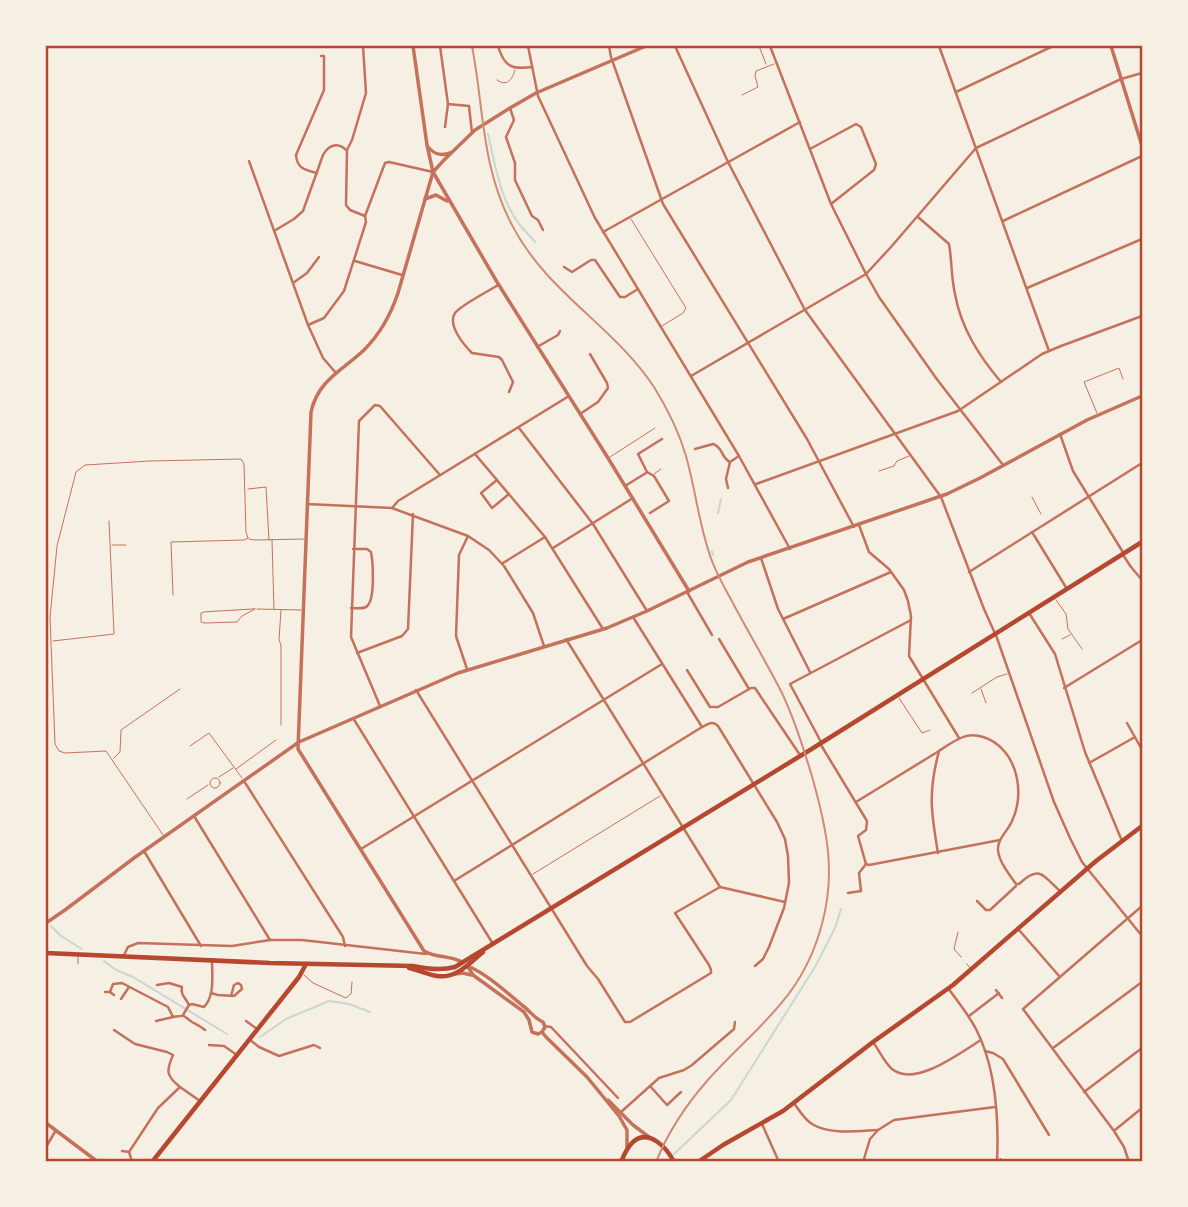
<svg xmlns="http://www.w3.org/2000/svg" width="1188" height="1207" font-family="Barlow,sans-serif">
<rect width="100%" height="100%" fill="#f6efe4"/>
<g fill="none" stroke-linecap="round" stroke-linejoin="round">
<!-- stream -->
<g stroke="#c9d6d2" stroke-width="2">
<path d="M488,134C495,164 500,199 519,224C524,230 530,236 535,242"/>
<polyline points="718,513 721,499"/>
<polyline points="712,551 713,555"/>
<polyline points="51,926 61,936 82,949"/>
<polyline points="104,961 116,970 133,977 227,1034"/>
<polyline points="260,1037 286,1019 329,1001 349,1004 370,1012"/>
<polyline points="674,1154 731,1100 815,967 835,928 841,909"/>
<polyline points="668,1162 669,1160"/>
</g>
<!-- service -->
<g stroke="#c5725c" stroke-width="1">
<polyline points="759,46 766,64"/>
<path d="M497,80C507,87 512,80 515,70"/>
<polyline points="742,95 758,87 755,76 756,71 774,64"/>
<polyline points="631,219 686,308 683,313 662,326"/>
<polyline points="1097,413 1084,382 1119,368 1123,379"/>
<polyline points="610,457 655,428"/>
<polyline points="879,471 894,466 897,461 909,456"/>
<polyline points="654,474 661,469"/>
<polyline points="248,489 266,487 269,540"/>
<polyline points="1032,497 1041,514"/>
<polyline points="249,539 254,540 304,539"/>
<polyline points="272,540 274,609"/>
<polyline points="112,545 126,545"/>
<polyline points="173,595 171,542 244,540 248,538"/>
<polyline points="1056,600 1066,614 1068,629 1082,649"/>
<polygon points="255,609 242,616 237,622 205,623 201,622 201,613 204,612"/>
<polyline points="257,609 301,610"/>
<polyline points="281,610 279,640 281,645 281,725"/>
<polyline points="1062,639 1070,635"/>
<polyline points="53,641 114,634 109,521"/>
<polyline points="981,689 986,703"/>
<polyline points="972,693 997,677 1007,674"/>
<polyline points="899,698 922,733 930,730"/>
<polyline points="190,746 209,733 242,778"/>
<polyline points="114,758 120,752 121,730 180,689"/>
<polyline points="236,769 276,740"/>
<polyline points="219,777 233,768"/>
<circle cx="215" cy="783" r="5"/>
<polyline points="187,799 208,785"/>
<polyline points="163,835 106,751 65,753 59,751 55,744 50,617 57,546 76,472 85,465 150,461 241,459 244,464 246,532 248,538"/>
<polyline points="533,874 660,796"/>
<polyline points="958,932 954,949 961,957"/>
<polyline points="78,964 78,956"/>
<polyline points="967,964 970,968"/>
<polyline points="304,975 313,983 346,998 351,994 352,982"/>
<polyline points="1000,1158 1005,1162"/>
</g>
<!-- minor -->
<g stroke="#c5725c" stroke-width="2.5">
<polyline points="440,46 448,104 469,106 472,133"/>
<path d="M498,46C504,66 511,70 532,67"/>
<polyline points="528,46 538,96 595,218 739,456 790,549"/>
<polyline points="609,46 611,57 663,204 807,439 854,527"/>
<polyline points="675,46 728,162 805,310 941,497 984,609 997,638 1054,802 1070,838 1082,862 1142,936"/>
<polyline points="770,46 831,204 866,274 879,297 936,378 1003,465"/>
<polyline points="939,46 1049,351"/>
<polyline points="956,92 1053,46"/>
<polyline points="510,108 514,120 506,137 515,163 515,180 532,216 538,220 543,230"/>
<polyline points="445,127 448,104"/>
<polyline points="810,149 856,124 861,127 876,164 874,170 831,204"/>
<polyline points="347,150 352,140 366,93 363,46"/>
<polyline points="249,161 308,325 323,358 336,373"/>
<path d="M317,173C306,170 297,169 296,155L324,90V56H321"/>
<path d="M918,217L949,244C952,260 951,277 955,294C961,328 979,356 1001,382"/>
<polyline points="1003,221 1142,156"/>
<path d="M274,231L294,219L303,211L323,155C329,144 339,142 347,151L346,205L350,210L365,216"/>
<polyline points="603,232 800,122"/>
<polyline points="355,261 402,275"/>
<polyline points="564,267 572,272 591,260 595,260 620,297 625,297 638,289"/>
<polyline points="293,283 307,273 319,257"/>
<path d="M498,285C489,291 461,305 455,313C447,325 464,345 472,353L499,357L502,360L513,382L509,392"/>
<polyline points="1027,288 1142,239"/>
<polyline points="308,325 324,318 344,291 366,222 365,216 385,163 389,162 433,172"/>
<polyline points="537,347 558,335 560,331"/>
<polyline points="691,376 866,274 891,247 976,148 1121,79 1142,73"/>
<polyline points="580,414 598,402 608,388 607,383 590,354"/>
<polyline points="519,428 593,524 647,611"/>
<polyline points="1060,434 1073,471 1124,554"/>
<path d="M695,449L713,444C723,447 721,458 730,462L739,456"/>
<polyline points="475,454 545,537 603,629"/>
<polyline points="497,480 481,493 492,508 509,494"/>
<polyline points="756,484 958,411 1042,354 1061,346 1142,316"/>
<polyline points="625,486 646,473"/>
<polyline points="728,488 726,479 730,462"/>
<polyline points="307,504 392,508 468,536 489,550 504,566 533,613 544,646"/>
<polyline points="392,508 398,501 569,396"/>
<polyline points="650,513 669,501 654,476 647,472 638,454 662,439"/>
<polyline points="859,525 869,552 889,569 904,590 908,601 911,616 909,656 959,738"/>
<polyline points="1032,532 1067,589"/>
<polyline points="553,548 633,498"/>
<polyline points="1123,555 1131,567 1142,580"/>
<polyline points="761,558 778,609 810,672"/>
<polyline points="503,563 545,537"/>
<polyline points="969,572 1142,463"/>
<polyline points="687,592 712,635"/>
<path d="M351,608C357,608 365,610 368,605C375,597 373,562 371,552L367,549H353"/>
<polyline points="1029,613 1055,654 1085,752 1122,841"/>
<polyline points="633,617 702,727"/>
<polyline points="783,619 891,572"/>
<polyline points="566,639 720,887 785,902"/>
<polyline points="719,639 749,689"/>
<polyline points="357,653 402,636 408,629 413,514"/>
<polyline points="467,669 456,636 459,555 468,536"/>
<polyline points="687,670 710,707 718,707 751,688 755,688 800,755"/>
<polyline points="1064,688 1142,640"/>
<polyline points="416,690 587,966 598,979 625,1022 630,1022 711,973 711,970 709,965 675,913 720,887"/>
<polyline points="380,706 351,637 359,421 375,405 380,406 440,475"/>
<polyline points="353,718 493,944"/>
<polyline points="1127,723 1141,748"/>
<polyline points="821,742 790,684 911,620"/>
<polyline points="821,745 867,821 866,830 858,836 866,864"/>
<polyline points="1089,763 1135,737"/>
<polyline points="244,781 343,937 345,946"/>
<polyline points="856,802 939,751"/>
<polyline points="194,816 270,940"/>
<polyline points="361,849 662,664"/>
<polyline points="144,851 201,946"/>
<path d="M938,853C931,812 928,792 939,751C958,738 971,728 994,742C1019,759 1024,795 1012,821C1008,831 997,839 998,850C999,862 1009,874 1016,884H1019C1040,864 1043,876 1061,892"/>
<polyline points="866,864 869,865 1000,840"/>
<path d="M454,881L702,727C708,724 713,720 718,726L777,822L785,839L788,856L789,883L784,908L769,947L763,959L755,966"/>
<polyline points="848,893 861,891 859,873 866,864"/>
<polyline points="977,901 986,910 990,910 1016,886"/>
<polyline points="1019,930 1060,977"/>
<polyline points="123,957 128,947 138,943 232,946 270,940 302,940 426,954"/>
<path d="M157,985L169,983L182,987C180,995 186,998 189,1005L192,1004L204,1007C215,996 212,975 212,961"/>
<path d="M948,988C958,1002 968,1014 976,1029C996,1068 999,1118 997,1162"/>
<polyline points="996,990 1002,998"/>
<polyline points="105,992 110,992 114,995"/>
<path d="M110,992L113,984L122,983L168,1007L173,1017C187,1015 182,1015 192,1022C197,1025 200,1026 205,1030"/>
<polyline points="211,993 218,995 234,996 242,989 241,985 238,983 234,985 231,996"/>
<polyline points="121,999 129,987"/>
<polyline points="183,1015 189,1005"/>
<polyline points="969,1016 999,993"/>
<polyline points="156,1021 173,1017"/>
<polyline points="246,1021 257,1029"/>
<polyline points="544,1026 551,1027 618,1098"/>
<path d="M114,1030L135,1044L167,1052L173,1055C166,1071 166,1076 180,1087"/>
<polyline points="249,1039 259,1047 279,1056 314,1045 320,1048"/>
<path d="M873,1042C879,1050 884,1062 892,1069C915,1088 961,1052 981,1040"/>
<polyline points="209,1045 224,1046 237,1055"/>
<polyline points="1053,1048 1142,982"/>
<polyline points="985,1051 993,1053 1003,1059 1049,1135"/>
<polyline points="650,1086 667,1105 681,1092"/>
<polyline points="1084,1092 1142,1048"/>
<path d="M794,1103C799,1110 804,1119 812,1124C830,1135 857,1131 878,1130"/>
<polyline points="621,1112 659,1078 684,1070 692,1065 734,1029 735,1022"/>
<polyline points="762,1124 779,1162"/>
<polyline points="1115,1130 1142,1108"/>
<polyline points="46,1147 56,1130"/>
<polyline points="122,1151 129,1152 131,1158"/>
<polyline points="129,1152 158,1108 180,1087 200,1101"/>
<polyline points="863,1162 870,1139 878,1130 894,1120 995,1107"/>
<polyline points="1129,1162 1124,1147 1114,1131 1023,1009 1142,906"/>
</g>
<!-- tertiary -->
<g stroke="#c5725c" stroke-width="3.5">
<polyline points="413,46 427,145 433,172 497,282 608,458 689,591"/>
<polyline points="1111,46 1142,146"/>
<path d="M429,148C434,154 442,156 450,153"/>
<polyline points="425,199 436,195 447,201"/>
<polyline points="46,923 65,910 134,858 299,742 458,673 607,628 647,611 748,562 947,494 980,478 1087,420 1142,396"/>
<path d="M462,962C450,955 434,958 424,951L298,749L311,412C318,380 342,371 364,350C379,335 391,314 398,293L433,172L445,159L475,130L510,108L536,93L646,46"/>
<path d="M468,966C488,975 505,991 522,1005C530,1011 534,1018 543,1022L545,1027L542,1032L546,1037L587,1077L619,1116L627,1130V1147"/>
<polyline points="468,967 473,975 524,1012 529,1020 532,1032 538,1034 542,1032"/>
<polyline points="455,974 463,973 471,975"/>
<polyline points="608,1100 633,1125 649,1137"/>
<polyline points="46,1123 98,1162"/>
</g>
<!-- primary -->
<g stroke="#b5482f" stroke-width="4.5">
<path d="M46,953L270,963L413,966C427,969 441,971 455,967L810,750L1142,542"/>
<path d="M409,968C419,970 428,975 437,976C456,979 470,963 483,952"/>
<polyline points="152,1162 299,977 306,964"/>
<path d="M621,1162C624,1155 627,1147 633,1142C649,1128 667,1148 674,1162"/>
<polyline points="698,1162 723,1145 783,1111 873,1042 953,985 1096,861 1142,826"/>
</g>
<!-- rail -->
<path stroke="#cf8b77" stroke-width="2" d="M472,46C484,108 481,166 512,225C547,293 613,325 654,387C667,408 679,432 686,456C696,491 699,527 712,561C718,577 727,592 735,607C750,635 766,662 781,691C795,720 804,749 813,780C827,830 836,873 822,924C802,1000 755,1027 707,1081C686,1105 668,1132 656,1162"/>
</g>
<!-- border -->
<rect width="1188" height="1207" fill="none" stroke="#f6efe4" stroke-width="94"/>
<rect x="47" y="47" width="1094" height="1113" fill="none" stroke="#b5482f" stroke-width="2.5"/>
</svg>
